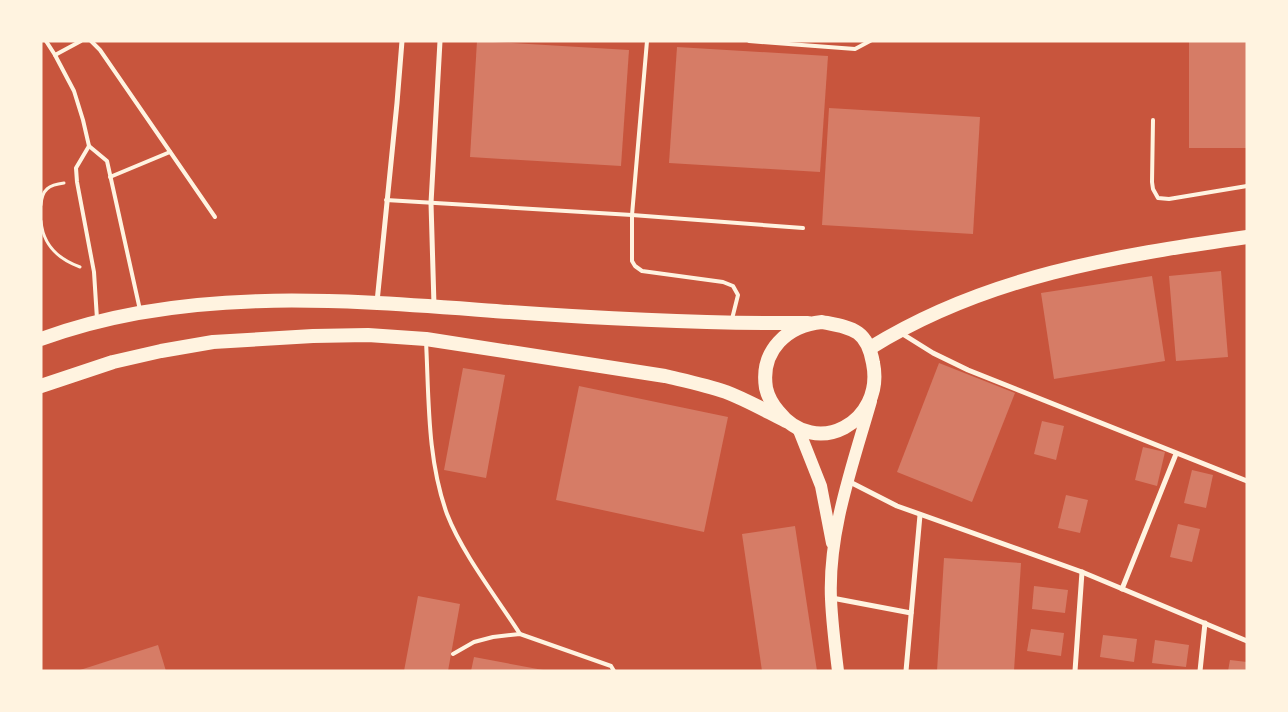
<svg xmlns="http://www.w3.org/2000/svg" width="1288" height="712" font-family="'Alegreya Sans',sans-serif">
<rect width="100%" height="100%" fill="#c8553d"/>
<!-- building -->
<g fill="#d67c66">
<polygon points="477,41 629,50 621,166 470,157"/>
<rect x="1189" y="41" width="58" height="107"/>
<polygon points="677,47 828,56 820,172 669,163"/>
<polygon points="829,108 980,117 973,234 822,225"/>
<polygon points="1221,271 1228,357 1176,361 1169,276"/>
<polygon points="1152,276 1165,361 1054,379 1041,293"/>
<polygon points="939,363 1015,393 972,502 897,472"/>
<polygon points="463,368 505,375 486,478 444,470"/>
<polygon points="579,386 728,417 704,532 556,500"/>
<polygon points="1042,421 1064,426 1056,460 1034,454"/>
<polygon points="1143,447 1165,452 1157,486 1135,480"/>
<polygon points="1192,470 1213,475 1206,508 1184,503"/>
<polygon points="1066,495 1088,500 1080,533 1058,528"/>
<polygon points="1178,524 1200,529 1192,562 1170,557"/>
<polygon points="795,526 817,671 762,671 742,534"/>
<polygon points="944,558 1021,563 1014,671 937,671"/>
<polygon points="1034,586 1068,590 1065,613 1032,609"/>
<polygon points="418,596 460,604 448,671 404,671"/>
<polygon points="1031,629 1064,633 1061,656 1027,651"/>
<polygon points="1103,635 1137,639 1134,662 1100,657"/>
<polygon points="1155,640 1189,645 1186,667 1152,663"/>
<polygon points="158,645 166,671 80,671 80,670"/>
<polygon points="474,657 543,670 543,671 471,671"/>
<polygon points="1230,660 1247,662 1247,671 1228,671"/>
</g>
<g fill="none" stroke-linecap="round" stroke-linejoin="round">
<!-- path -->
<g stroke="#fff3e0" stroke-width="3">
<path d="M41,205C42,189 49,185 64,183"/>
<path d="M41,221C43,245 58,259 80,267"/>
</g>
<!-- service -->
<g stroke="#fff3e0" stroke-width="4">
<polyline points="46,41 55,55 74,91 83,120 89,146 107,161 140,310"/>
<polyline points="91,41 100,50 215,217"/>
<polyline points="647,41 632,215 632,261 635,266 642,271 723,282 733,286 738,295 732,319"/>
<polyline points="749,41 855,49 870,41"/>
<polyline points="55,55 81,41"/>
<polyline points="1153,120 1152,182 1153,189 1158,198 1169,199 1247,186"/>
<polyline points="89,146 76,168 77,182 94,272 97,319"/>
<polyline points="110,177 170,152"/>
<polyline points="386,200 632,215 803,228"/>
<path d="M426,341C429,399 427,459 447,514C462,553 497,598 520,634"/>
<polyline points="453,654 474,642 493,637 520,634 611,666 614,671"/>
</g>
<!-- minor -->
<g stroke="#fff3e0" stroke-width="5">
<polyline points="377,302 397,103 402,41"/>
<polyline points="434,305 431,203 440,41"/>
<polyline points="901,333 933,353 968,370 1247,481"/>
<polyline points="848,481 897,506 1082,572 1247,641"/>
<polyline points="1122,589 1176,454"/>
<polyline points="832,598 911,613"/>
<polyline points="906,671 920,515"/>
<polyline points="1075,671 1082,572"/>
<polyline points="1200,671 1205,623"/>
</g>
<!-- primary -->
<g stroke="#fff3e0" stroke-width="12">
<polyline points="798,428 821,486 832,543"/>
<path d="M838,671C835,647 832,623 831,599C828,532 853,464 871,401"/>
</g>
<!-- trunk -->
<g stroke="#fff3e0" stroke-width="14">
<path d="M822,322C852,328 867,329 873,363C885,422 816,460 778,411C772,404 768,397 766,388C760,350 788,325 822,322Z"/>
<path d="M41,339C190,284 355,301 510,312C609,319 709,324 808,323"/>
<path d="M870,348C986,276 1114,256 1247,237"/>
<path d="M41,386L113,362L161,351L213,342L313,336L368,335L426,339L665,376C686,381 706,385 726,392C747,400 766,411 786,421"/>
</g>
</g>
<!-- border -->
<rect width="1288" height="712" fill="none" stroke="#fff3e0" stroke-width="85"/>
</svg>
